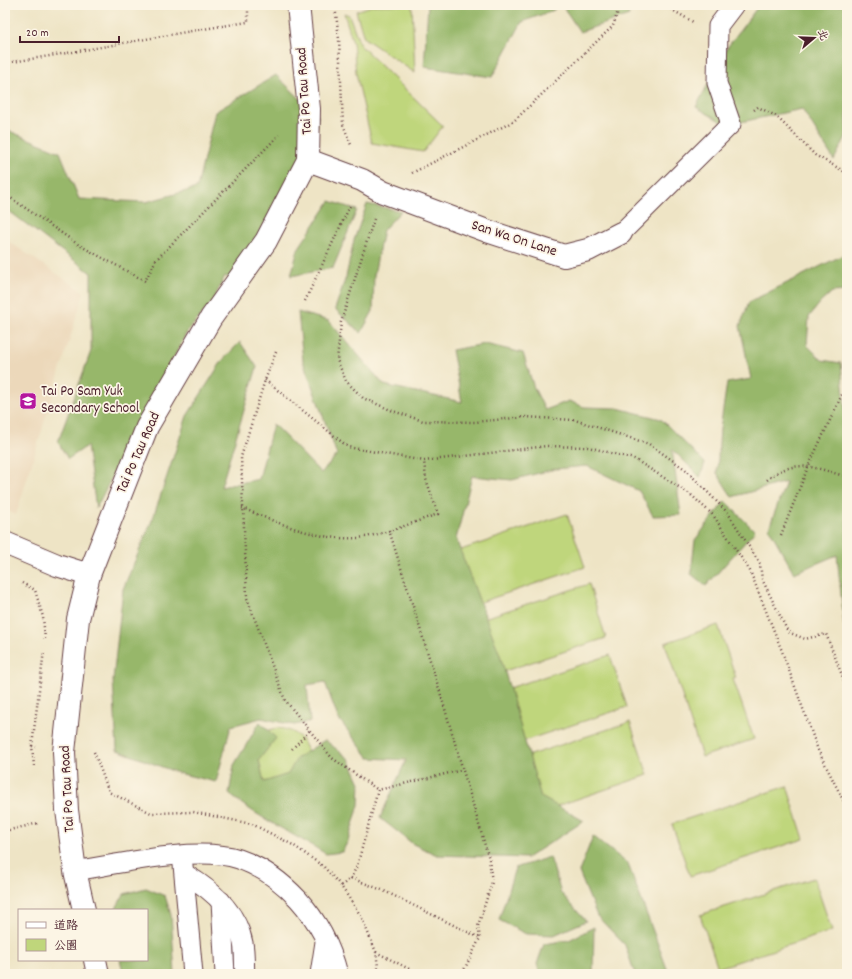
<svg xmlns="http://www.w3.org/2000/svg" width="852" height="979" font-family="Dekko,'LXGW WenKai TC',sans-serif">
<rect width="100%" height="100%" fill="#fcf5e5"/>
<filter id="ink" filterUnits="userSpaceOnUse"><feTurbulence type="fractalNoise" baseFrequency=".025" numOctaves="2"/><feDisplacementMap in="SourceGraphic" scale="8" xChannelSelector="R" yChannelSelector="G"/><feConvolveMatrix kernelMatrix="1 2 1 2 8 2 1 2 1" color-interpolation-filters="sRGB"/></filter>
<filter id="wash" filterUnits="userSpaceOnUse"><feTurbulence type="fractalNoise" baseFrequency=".012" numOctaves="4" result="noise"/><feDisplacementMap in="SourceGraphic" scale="16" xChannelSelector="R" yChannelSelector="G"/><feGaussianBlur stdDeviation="0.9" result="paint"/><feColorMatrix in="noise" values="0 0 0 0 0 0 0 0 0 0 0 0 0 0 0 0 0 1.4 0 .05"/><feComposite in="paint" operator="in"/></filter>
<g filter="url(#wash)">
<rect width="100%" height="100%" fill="#eee4c5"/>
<!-- built -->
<polygon fill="#ecd8ba" points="5,239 84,292 16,515 5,510"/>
<!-- green -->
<g fill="#bfd67b" stroke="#847a53">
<polygon points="374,5 412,5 415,73 364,38 356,11"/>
<polygon points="344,13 349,15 360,45 443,126 423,152 372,143 356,73 353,43"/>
<polygon points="567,514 585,567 472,605 455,552"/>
<polygon points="589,584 606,638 492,675 475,621"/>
<polygon points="718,625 736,678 733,679 754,739 702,757 665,643"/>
<polygon points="610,655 627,707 514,744 497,692"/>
<polygon points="630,722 648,775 536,813 518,759"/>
<path d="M277,728C301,730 305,742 312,763L265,793L255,739L265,731Z"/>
<polygon points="787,786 804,839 690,876 672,824"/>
<polygon points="814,878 832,931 718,968 700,915"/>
</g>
<!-- forest -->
<g fill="#97b76b" stroke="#706b4b">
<polygon points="428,5 556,5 554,10 522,22 492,77 424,67"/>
<polygon points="562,5 627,5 629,15 580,32"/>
<polygon points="759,5 847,5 847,135 834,160 802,109 727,125 696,107 726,49"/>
<polygon points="276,75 318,116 304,192 277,204 231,279 225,276 212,303 187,332 96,508 87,446 68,459 58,442 91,351 91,273 5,208 5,127 7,130 60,152 79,199 146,202 197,188 215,112"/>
<polygon points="330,201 357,210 333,268 291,276 298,249"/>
<polygon points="367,204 401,211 383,230 374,275 373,311 361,333 335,309 346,277 354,240"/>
<polygon points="847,253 847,291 832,292 820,303 809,317 807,345 822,360 841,363 847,430 847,623 844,625 837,555 794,573 769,528 786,482 732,497 717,473 720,429 727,383 751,379 740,326 749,302"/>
<polygon points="298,312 329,321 384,385 462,402 452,350 485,344 523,353 534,388 545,410 569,401 584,407 617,408 661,419 705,463 700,477 672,449 681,515 653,516 639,491 587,466 555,469 512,480 472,476 456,539 500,655 541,797 584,821 527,858 437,855 413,844 380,818 406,760 369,758 338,718 325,682 307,685 310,722 294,725 261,718 231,726 216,782 178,773 117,750 113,680 123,589 153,518 187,416 222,361 240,342 257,367 221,487 259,479 273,424 321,473 337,455 303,361"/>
<polygon points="725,501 755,531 706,586 691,574 695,540"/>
<path d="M260,722L276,738L259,760L264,782L288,774L297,758L325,740L349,759L360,783L359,805L348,841L342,852L326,854C294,834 258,818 229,794L234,765Z"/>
<polygon points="593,836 628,864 669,974 635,974 625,945 597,916 579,872"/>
<polygon points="550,857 561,893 586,921 554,935 526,934 499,920 515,868"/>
<polygon points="146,888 165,896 171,915 175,974 124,974 120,960 147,960 147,910 115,910 124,894"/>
<polygon points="594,927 593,974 540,974 537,964 544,944 569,940"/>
</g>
</g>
<g filter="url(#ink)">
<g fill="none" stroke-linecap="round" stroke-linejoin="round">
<defs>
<g id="lane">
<polyline points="621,233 731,124 717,83 718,26 734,5"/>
<polyline points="183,865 193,974"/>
<path d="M75,871C119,864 198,845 239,859C262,867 281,881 298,899C317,920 331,946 338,974"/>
<path d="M185,874C211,889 237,912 243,943C245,953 244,964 245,974"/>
<polyline points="221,901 225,974"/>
<polyline points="320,974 325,942"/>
</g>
<g id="street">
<polyline points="308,160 362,180 383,192 487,231 564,256 588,250 621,233"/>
<polyline points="5,543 57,565 89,575"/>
<polyline points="84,910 75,871 67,810 64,752 78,619 89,575 147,427 211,318 266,241 308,160 309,109 298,5"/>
<polyline points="95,960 98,974"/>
</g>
</defs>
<!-- lane casing -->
<use href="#lane" stroke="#633d42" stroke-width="21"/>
<!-- street casing -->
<use href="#street" stroke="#633d42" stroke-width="24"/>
<!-- path -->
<g stroke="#633d42" stroke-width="2.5" stroke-dasharray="1 3" stroke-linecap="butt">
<polyline points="335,5 339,39 343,124 351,145"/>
<polyline points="664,5 693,22"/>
<path d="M5,63C86,51 167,34 248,22V5"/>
<polyline points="754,110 758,107 776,116 815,155 847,173"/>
<polyline points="412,173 514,121 613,26 620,5"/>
<polyline points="5,194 79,245 145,281 156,260 279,135"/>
<polyline points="374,219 341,322 337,360 346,381 363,398 393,411 423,421 475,422 525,417 575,420 649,444 685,469 728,513 760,564 762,579 788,632 805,639 826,634 847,688"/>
<polyline points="305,301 350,206"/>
<polyline points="276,352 265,380 241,457 247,598 285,700 332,758 378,790"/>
<polyline points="265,380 348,447 424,461 547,446 588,447 634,459 690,494 713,515 750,571 782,651 818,750 847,808"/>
<path d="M767,480C793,457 817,468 847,477"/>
<path d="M242,508C281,524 331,547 374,535C396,530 417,521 438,514L426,479L424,461"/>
<polyline points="389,530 440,692 489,859 492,882 478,926 480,938"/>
<polyline points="781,535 808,467 847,384"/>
<polyline points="22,583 35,590 43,617 45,639"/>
<polyline points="32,746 44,651"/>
<polyline points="292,749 310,730"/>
<polyline points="94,752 109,792 151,813 193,812 252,824 293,845 324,867 341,886 361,916 376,952 379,974"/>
<polyline points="34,766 32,746 36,747"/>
<polyline points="5,831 39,823"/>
<polyline points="351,878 382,890 480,938 462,974"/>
<polyline points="341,886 351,878 357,866 378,790 462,770"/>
<polyline points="376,952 419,974"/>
</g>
<!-- lane -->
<use href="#lane" stroke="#fff" stroke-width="19"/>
<!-- street -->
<use href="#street" stroke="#fff" stroke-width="22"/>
</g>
</g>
<!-- icons -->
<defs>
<symbol id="school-square" viewBox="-11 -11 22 22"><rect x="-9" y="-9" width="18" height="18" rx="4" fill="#b5179e" stroke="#fcf5e5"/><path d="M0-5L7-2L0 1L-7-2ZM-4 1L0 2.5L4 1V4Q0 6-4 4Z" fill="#fff"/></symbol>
</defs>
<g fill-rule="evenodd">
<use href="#school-square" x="18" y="391" width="20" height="20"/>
</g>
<g text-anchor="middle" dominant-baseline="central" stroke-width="3.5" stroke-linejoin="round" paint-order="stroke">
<!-- street labels -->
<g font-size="15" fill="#4a1f2b" stroke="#fcf5e5">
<text transform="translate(305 91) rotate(-94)">Tai Po Tau Road</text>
<text transform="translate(514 239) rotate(18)">San Wa On Lane</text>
<text transform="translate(139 453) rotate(-66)">Tai Po Tau Road</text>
<text transform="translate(68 789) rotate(-93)">Tai Po Tau Road</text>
</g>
<!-- poi labels -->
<g font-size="15" fill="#4a1f2b" stroke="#fcf5e5" text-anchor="start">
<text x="41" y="392">Tai Po Sam Yuk<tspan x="41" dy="17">Secondary School</tspan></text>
</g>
</g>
<!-- margin -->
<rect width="852" height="979" fill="none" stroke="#fcf5e5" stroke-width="20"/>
<!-- legend -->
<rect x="18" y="909" width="130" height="52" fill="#fcf5e5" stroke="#b59f9b"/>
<rect x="26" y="922" width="20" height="6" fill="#ffffff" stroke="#b59f9b"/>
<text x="54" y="929" font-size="12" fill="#4a1f2b">道路</text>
<rect x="26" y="939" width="20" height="12" fill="#bfd67b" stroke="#b59f9b"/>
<text x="54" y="949" font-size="12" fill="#4a1f2b">公園</text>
<!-- north arrow -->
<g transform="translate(814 38) rotate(71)" stroke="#fcf5e5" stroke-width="3" paint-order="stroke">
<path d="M0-3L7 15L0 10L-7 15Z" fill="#4a1f2b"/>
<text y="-6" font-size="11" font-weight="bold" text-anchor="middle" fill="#4a1f2b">北</text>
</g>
<!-- scale -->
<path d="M20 36v6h99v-6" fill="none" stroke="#4a1f2b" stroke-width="2"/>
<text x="26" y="36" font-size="12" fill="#4a1f2b" stroke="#fcf5e5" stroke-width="3" paint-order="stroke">20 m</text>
</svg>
